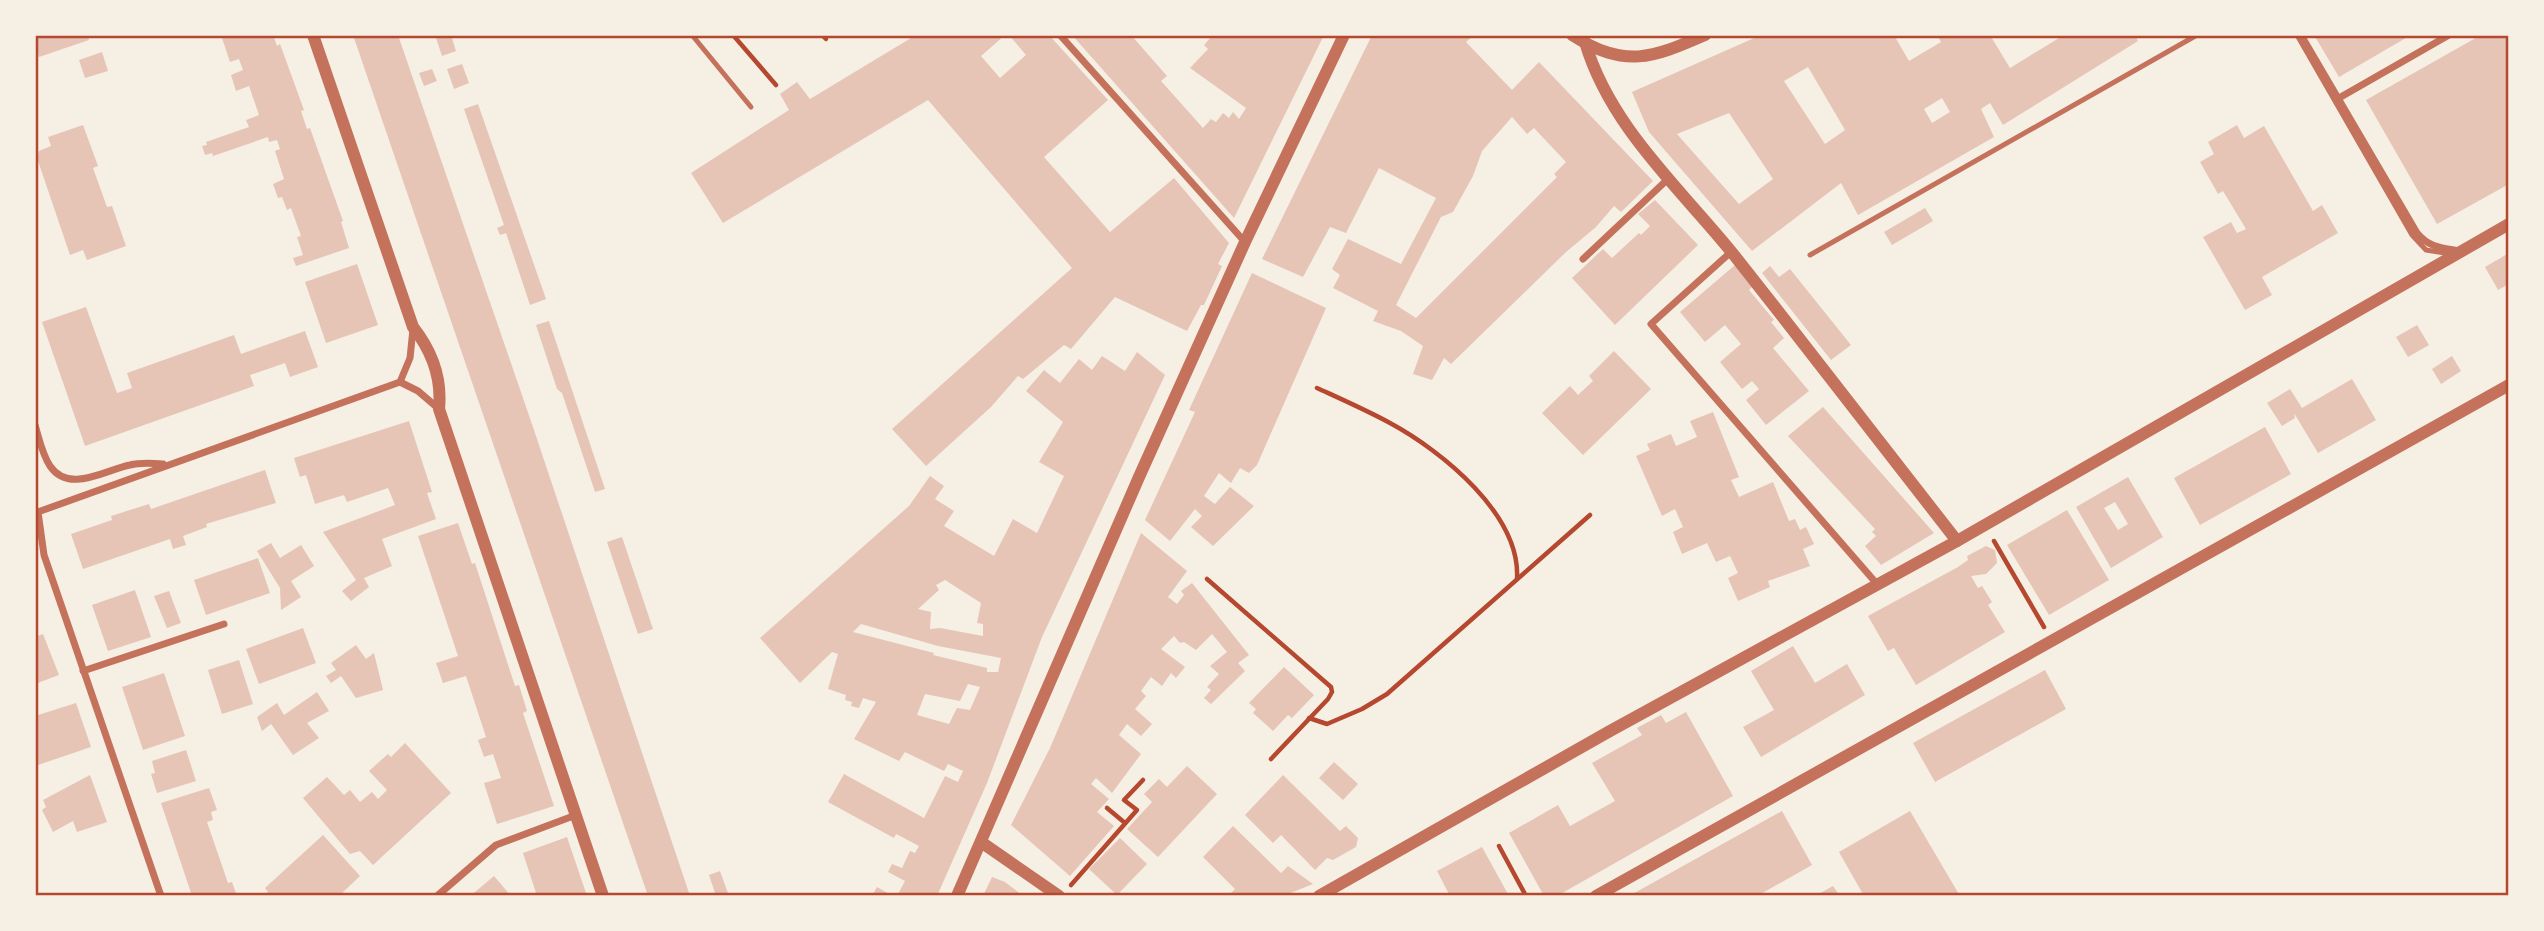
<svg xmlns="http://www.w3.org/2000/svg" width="2544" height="931" font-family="'Public Sans',sans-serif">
<rect width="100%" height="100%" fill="#f6efe4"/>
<!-- building -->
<g fill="#e6c5b7" fill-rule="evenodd">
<polygon points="35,35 87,35 89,40 39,57 35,45"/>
<polygon points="221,35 273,35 277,46 280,44 304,110 301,111 307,129 310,128 343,221 341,222 349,248 296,266 293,258 303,255 297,237 301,236 291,208 287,210 282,197 278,198 273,184 284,179 275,151 280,149 277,140 269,142 268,137 213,156 212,153 205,155 202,146 207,145 206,142 249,127 246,120 259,115 249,86 236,91 231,75 243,70 239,59 230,62"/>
<polygon points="353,35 398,35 534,430 690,896 648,896"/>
<polygon points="435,35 451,35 456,51 442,56"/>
<polygon points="908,35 1005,35 981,56 1000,78 1026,55 1009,35 1049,35 1108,100 1044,157 1110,232 1174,178 1229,243 1218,264 1222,266 1204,305 1201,305 1187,331 1115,297 1071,349 1064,345 1023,379 1018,376 991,407 926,466 892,429 1072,268 928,100 723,223 691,173 789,110 780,94 797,82 810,99 911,38"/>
<polygon points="1072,35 1131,35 1167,76 1161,81 1203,128 1211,119 1216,122 1223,113 1229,118 1233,112 1239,119 1246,108 1190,68 1208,49 1204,45 1213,35 1324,35 1234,218"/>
<path d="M1372,35H1474L1466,42L1512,90L1539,62L1653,181L1621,212L1614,206L1596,227L1566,252L1451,364L1444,358L1432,380L1413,374L1423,346L1401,331L1373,321L1378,311L1333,288L1340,275L1332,269L1348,239L1401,264L1436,198L1379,168L1346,233L1330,227L1303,277L1262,259ZM1512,117L1527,134L1534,128L1566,162L1554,174L1557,177L1416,318L1396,305L1441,217L1453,212L1473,176L1482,151Z"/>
<path d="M1761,35H1894L1909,61L1941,42L1937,35H1990L2010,68L2064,35H2135L2138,41L2003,125L1990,103L1981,109L1994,137L1858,215L1841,183L1752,251L1649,132L1632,92ZM1808,67L1845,130L1825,144L1784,81ZM1942,98L1950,112L1932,123L1924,109ZM1729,113L1773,179L1739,204L1677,134Z"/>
<polygon points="2314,35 2411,35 2339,77"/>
<polygon points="2481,35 2509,35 2509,184 2437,224 2366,100"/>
<polygon points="102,52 108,71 85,78 79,60"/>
<polygon points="462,64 469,83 454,89 447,69"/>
<polygon points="432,69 437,81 424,86 419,73"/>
<polygon points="478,104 546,299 530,305 506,233 500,235 497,228 504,225 464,109"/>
<polygon points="83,125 98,166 93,168 107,207 112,206 126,246 87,260 83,250 70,255 37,158 39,151 51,146 48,137"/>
<polygon points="2237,125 2244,138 2264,126 2313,211 2322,205 2338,233 2262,277 2272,295 2245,310 2203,237 2231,222 2237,233 2246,229 2223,191 2218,194 2200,162 2214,154 2208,142"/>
<polygon points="1655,200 1698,245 1615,325 1572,278 1603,249 1612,258 1639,233 1641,235 1650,226 1638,214"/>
<polygon points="1925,208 1933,221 1892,245 1884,232"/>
<polygon points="2509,253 2509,284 2498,290 2485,267"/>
<polygon points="357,264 378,325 326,343 305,282"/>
<polygon points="1735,265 1753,286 1749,290 1774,320 1771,322 1784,338 1773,348 1809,391 1766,425 1746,400 1759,389 1752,381 1742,389 1720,362 1741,344 1725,325 1705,342 1680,312"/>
<polygon points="1770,266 1779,277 1790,269 1851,345 1831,360 1762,273"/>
<polygon points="1252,273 1326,308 1257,465 1249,473 1240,468 1231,483 1219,473 1204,496 1215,504 1230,487 1254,506 1213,546 1191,527 1202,516 1195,509 1170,541 1145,520 1195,412 1189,410"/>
<polygon points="86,307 117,393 132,388 127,373 234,335 241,354 305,331 318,367 290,377 285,363 250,375 254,386 85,446 42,322"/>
<polygon points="549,321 605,489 595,492 562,393 557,389 536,325"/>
<polygon points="2417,325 2429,345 2408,357 2396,337"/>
<polygon points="1614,351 1651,389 1583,455 1542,413 1570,386 1578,395 1593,381 1589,376"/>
<path d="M1137,352L1165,375L1042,637L987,783L937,896H897L905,881L888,872L892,864L902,868L910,851L915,853L919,846L896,834L894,838L828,802L844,774L924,818L945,776L958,782L963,771L948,764L944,771L905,752L899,761L854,739L876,702L863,698L859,708L851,706L852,702L845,700L846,695L828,689L838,654L832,652L800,683L760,638L909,506L930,476L944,486L935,499L954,511L944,526L994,556L1013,519L1037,533L1064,476L1039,462L1063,422L1026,391L1044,370L1060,383L1079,359L1092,370L1102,356L1125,371ZM945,580L981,603L977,623L983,624V636L940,628L930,629L931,612L918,609L939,590L936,585ZM861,624L938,646L1001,658L998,672H987V668L933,655L934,653L853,632ZM968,684L980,687L970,710L957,708L949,724L917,715L925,694L960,701Z"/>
<polygon points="2452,356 2461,371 2441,384 2432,369"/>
<polygon points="2352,379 2376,420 2318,453 2294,413 2295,418 2282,426 2267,403 2290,389 2302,408"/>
<polygon points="1823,407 1934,533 1881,565 1865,546 1876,536 1872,532 1875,529 1788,436"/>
<polygon points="1713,412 1739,477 1731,480 1739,497 1773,482 1789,521 1795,519 1800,530 1806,527 1814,544 1803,549 1810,566 1768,581 1770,587 1738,601 1728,578 1738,573 1730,556 1716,562 1707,543 1682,554 1673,532 1683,527 1675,509 1662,516 1636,456 1650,450 1647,444 1671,434 1676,446 1697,437 1690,421"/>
<polygon points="409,421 432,492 427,493 436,519 382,539 392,566 364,578 369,587 351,601 342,591 356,580 323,532 395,505 388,488 347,502 344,495 315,504 306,475 300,477 294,458"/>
<polygon points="2265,427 2291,474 2200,525 2174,478"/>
<polygon points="265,470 276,503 206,524 207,527 183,536 186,545 173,549 170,539 83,569 71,534 112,520 111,516 149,504 151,509"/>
<path d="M2128,477L2163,537L2111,568L2076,507ZM2115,502L2128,524L2118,530L2104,508Z"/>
<polygon points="2067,510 2109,580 2049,615 2007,545"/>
<polygon points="458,523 472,564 475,563 515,686 519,685 527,711 523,713 554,806 497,824 484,783 501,778 493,754 484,757 478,740 486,737 466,676 443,683 436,663 458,656 418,536"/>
<polygon points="1141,533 1187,571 1168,597 1177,604 1184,595 1181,591 1192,583 1249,655 1238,663 1245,671 1211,704 1204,698 1211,690 1207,687 1219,674 1210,666 1227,652 1212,634 1196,650 1184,642 1180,643 1174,636 1161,649 1185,667 1176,678 1171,673 1162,686 1151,677 1141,691 1146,696 1135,709 1152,724 1141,736 1127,724 1119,735 1141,754 1112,793 1096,778 1091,784 1109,799 1097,812 1114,826 1070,876 1011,825 1050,748"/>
<polygon points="622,537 653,629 638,634 607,542"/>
<polygon points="271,543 280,558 301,545 314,566 291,581 301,597 281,610 280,588 257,551"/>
<polygon points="1986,546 1995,550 1997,563 1986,574 1971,576 1978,588 1982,586 1992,602 1988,605 2005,632 1916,685 1894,648 1888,651 1868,616 1958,567 1968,560 1967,556"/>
<polygon points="258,558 270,593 206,615 194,580"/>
<polygon points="135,590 151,637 108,651 92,605"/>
<polygon points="169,591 181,623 167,628 154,596"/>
<polygon points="303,628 316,663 259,684 246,649"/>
<polygon points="43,634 59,675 35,684 35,637"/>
<polygon points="356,645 366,659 374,653 383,690 356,698 341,676 331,683 326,676 336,670 331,663"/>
<polygon points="1793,646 1815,683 1847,664 1865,695 1761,757 1743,727 1774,710 1751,671"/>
<polygon points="239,660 253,704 222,714 208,670"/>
<polygon points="1284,667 1314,695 1292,718 1288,715 1273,731 1253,713 1256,709 1249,703"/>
<polygon points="2045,670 2066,709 1935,782 1913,743"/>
<polygon points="164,673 185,736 143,750 122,687"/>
<polygon points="317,692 329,711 307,723 319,738 293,755 271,724 262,731 257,717 277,703 284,715"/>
<polygon points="76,703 91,747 35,766 35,716"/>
<polygon points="1686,712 1733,796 1557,896 1544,896 1509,833 1558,805 1570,826 1615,801 1592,763 1642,735 1637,728 1661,715 1666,723"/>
<polygon points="405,743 451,793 373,865 360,851 350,854 303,798 327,777 344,795 350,790 360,802 372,792 378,799 387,790 369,771 388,754 391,757"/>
<polygon points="186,750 196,781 157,793 151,774 155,773 152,761"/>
<polygon points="1334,762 1358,784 1343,800 1319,778"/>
<polygon points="1187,766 1217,794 1158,857 1127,829 1152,802 1144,794 1159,779 1167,787"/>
<polygon points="90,775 107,822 77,832 73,821 53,832 42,810 46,807 43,800"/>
<polygon points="1283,775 1340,831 1346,826 1358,838 1356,847 1333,860 1327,858 1315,870 1281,835 1273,843 1245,815"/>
<polygon points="209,788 217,810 211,812 213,820 207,822 228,883 232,882 237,896 192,896 161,803"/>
<polygon points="1782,811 1812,865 1757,896 1629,896"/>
<polygon points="1910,811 1960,896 1864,896 1839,852"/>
<polygon points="1233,826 1281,873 1288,866 1313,884 1283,896 1228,896 1235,889 1203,857"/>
<polygon points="323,835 360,876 339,896 264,896 268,892 265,888"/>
<polygon points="567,837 587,896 537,896 523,853"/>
<polygon points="1120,838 1147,864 1117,895 1089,869"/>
<polygon points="1482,847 1509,896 1450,896 1437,871"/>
<polygon points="720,871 729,896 716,896 709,875"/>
<polygon points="494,876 511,896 470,896 475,892"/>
<polygon points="992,877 1005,882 1023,896 983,896"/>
<polygon points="1833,886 1840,896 1815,896"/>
<polygon points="877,887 893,896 872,896"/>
</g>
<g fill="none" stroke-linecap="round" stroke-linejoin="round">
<!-- path -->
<g stroke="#b5482f" stroke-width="4.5">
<polyline points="733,35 776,85"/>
<polyline points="822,35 826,39"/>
<path d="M1317,388C1341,399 1366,410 1390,423C1442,451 1521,515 1517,579"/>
<polyline points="1994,541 2044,627"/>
<polyline points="1207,579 1331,687 1332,692 1328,699 1271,759"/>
<polyline points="1309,718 1327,724 1362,709 1387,694 1590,515"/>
<polyline points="1107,808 1125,823"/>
<polyline points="1499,846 1526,896"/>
<polyline points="1071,885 1137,810 1124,800 1143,780"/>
</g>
<!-- service -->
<g stroke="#c5725c" stroke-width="5">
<polyline points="692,35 751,107"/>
<polyline points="2297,35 2412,235 2426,250 2451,254"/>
<polyline points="1810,255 2197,35"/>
</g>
<!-- minor -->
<g stroke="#c5725c" stroke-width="7">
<polyline points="1060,35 1245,242"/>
<path d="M2301,35L2417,233C2429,248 2443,248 2461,251"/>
<polyline points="2339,98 2449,35"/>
<polyline points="1731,252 1651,324 1877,584"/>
<polyline points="1583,259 1669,178"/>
<polyline points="400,382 410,358 413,329"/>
<path d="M35,425C39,438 42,454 50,466C69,494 105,470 130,465C141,462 152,463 163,464"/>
<polyline points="38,512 44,555 161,896"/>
<polyline points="35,513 400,382 418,391 439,409"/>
<polyline points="83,671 224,624"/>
<polyline points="437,896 496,845 576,815"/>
</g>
<!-- tertiary -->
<g stroke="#c5725c" stroke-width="12">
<path d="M313,35L413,327C432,351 442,379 439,409L603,896"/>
<path d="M1572,35C1625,69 1652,58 1705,35"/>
<path d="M1585,42C1610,127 1680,188 1734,255C1809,350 1883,446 1957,541"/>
<polyline points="981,842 1059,896"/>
<polyline points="957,896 1139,477 1245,242 1344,35"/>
<polyline points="1319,896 1610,731 1957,541 2509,224"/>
<polyline points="1596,896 2509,385"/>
</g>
</g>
<!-- border -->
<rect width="2544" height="931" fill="none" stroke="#f6efe4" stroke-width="74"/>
<rect x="37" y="37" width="2470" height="857" fill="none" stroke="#b5482f" stroke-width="2.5"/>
</svg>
